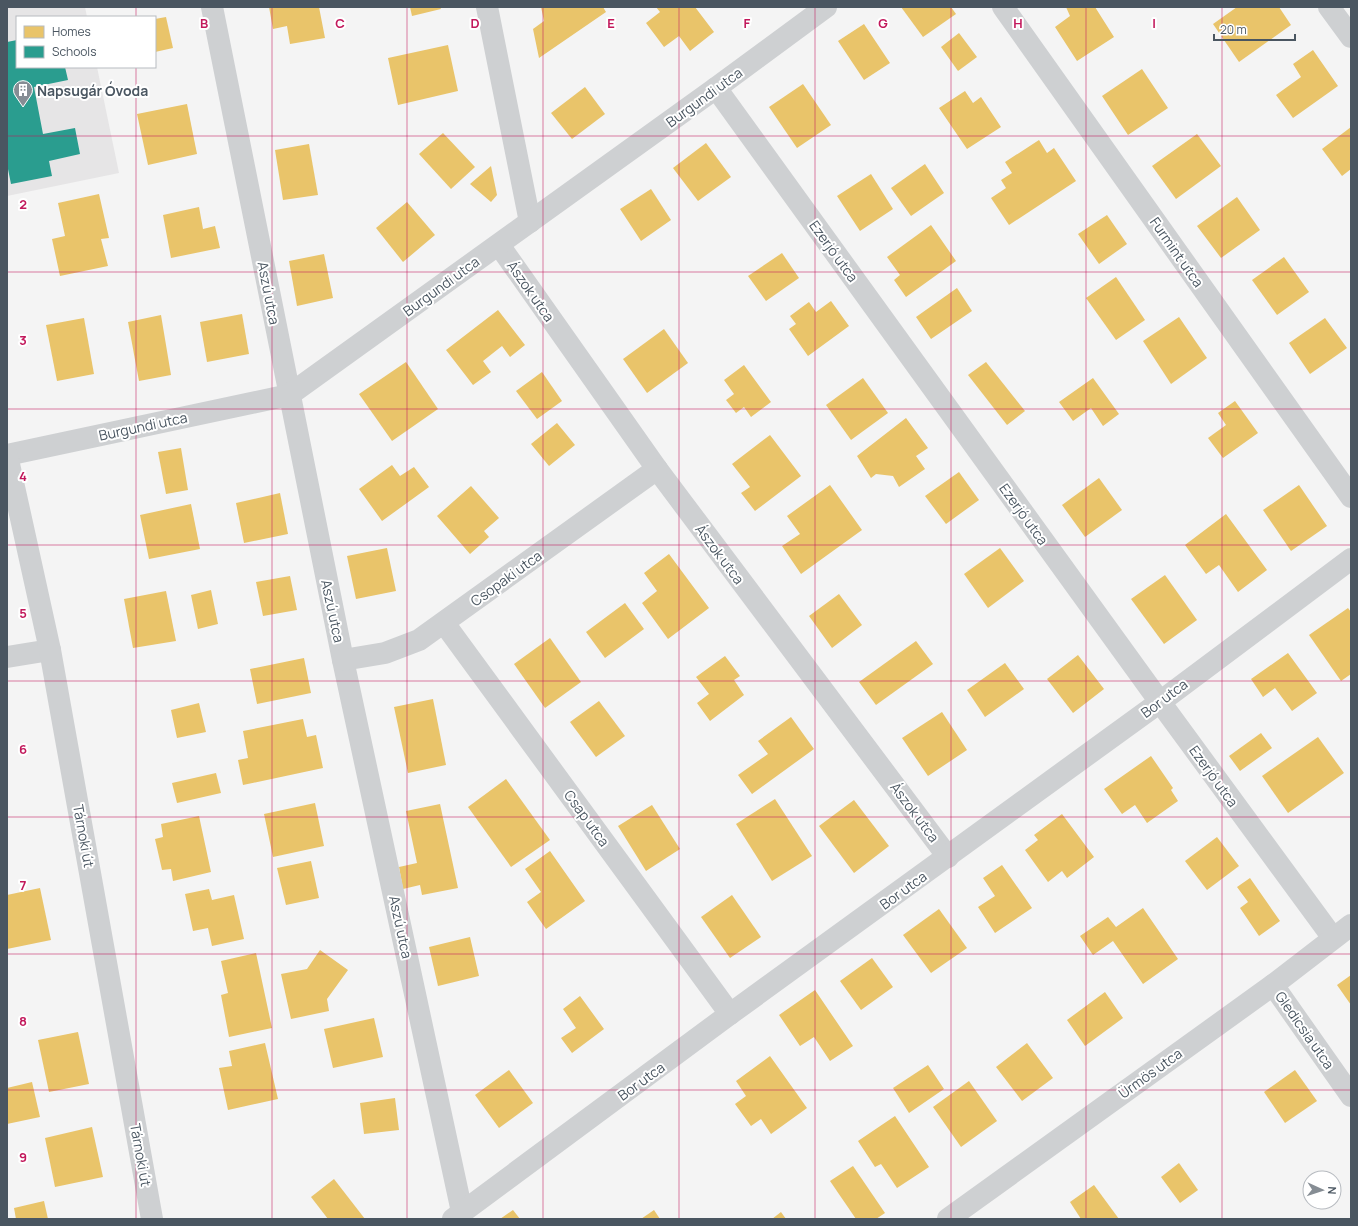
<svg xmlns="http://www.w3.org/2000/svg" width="1358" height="1226" font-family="Manrope,sans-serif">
<rect width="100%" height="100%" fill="#f4f4f4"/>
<!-- education -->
<polygon fill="#e6e5e6" points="7,7 85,7 87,17 17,17 17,67 97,67 119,173 7,196"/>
<!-- homes -->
<g fill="#e9c46a">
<polygon points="269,7 319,7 325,38 290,44 287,26 273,29"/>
<polygon points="410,7 440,7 441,9 412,16"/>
<polygon points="541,7 603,7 606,12 539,58 533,29 544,21"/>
<polygon points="656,7 695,7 714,32 690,51 679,36 664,47 646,23 660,12"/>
<polygon points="901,7 951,7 956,14 923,37"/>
<polygon points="1066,7 1095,7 1114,37 1077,61 1055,27 1070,16"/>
<polygon points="1237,7 1279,7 1291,25 1239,62 1213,24"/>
<polygon points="166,17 173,48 155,52 155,19"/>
<polygon points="864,24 890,63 864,80 838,41"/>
<polygon points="959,33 977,57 958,71 941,47"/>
<polygon points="448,45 458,91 398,105 388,58"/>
<polygon points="1313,50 1338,86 1293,118 1276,95 1301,77 1293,64"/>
<polygon points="1142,69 1168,108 1128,135 1102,96"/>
<polygon points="803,84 831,125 797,148 769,107"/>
<polygon points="585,87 605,114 572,139 551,113"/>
<polygon points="965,91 973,103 981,97 1001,127 967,149 939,108"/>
<polygon points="187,104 197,154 148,165 137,114"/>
<polygon points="1351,127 1351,169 1342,176 1322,149"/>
<polygon points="443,133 475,167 451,189 419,154"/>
<polygon points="1197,134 1221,166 1176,199 1152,166"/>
<polygon points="1039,140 1047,153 1054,148 1076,181 1009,225 991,198 1006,188 1001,180 1012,173 1005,162"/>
<polygon points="706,143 731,177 698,201 673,168"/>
<polygon points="309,144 318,195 283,200 275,150"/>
<polygon points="925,164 944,193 911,216 891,188"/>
<polygon points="491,166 497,195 491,202 470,184"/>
<polygon points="871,174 893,209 860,231 837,196"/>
<polygon points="651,189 671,220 641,241 620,209"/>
<polygon points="99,194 109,238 101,239 108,266 60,276 52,239 65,236 58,203"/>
<polygon points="1237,197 1260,230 1221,258 1197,226"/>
<polygon points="407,202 435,235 403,262 376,228"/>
<polygon points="199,207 203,229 215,226 220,248 171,258 163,215"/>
<polygon points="1107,215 1127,244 1099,264 1078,234"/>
<polygon points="931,225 956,261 906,297 894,280 900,275 887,257"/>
<polygon points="782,253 799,278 766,301 748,276"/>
<polygon points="324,254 333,298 297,306 289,261"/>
<polygon points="1284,257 1309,292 1277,315 1252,280"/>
<polygon points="1116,277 1145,320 1116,340 1086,298"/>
<polygon points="957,288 972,311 931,339 916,317"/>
<polygon points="831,301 849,326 808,356 789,329 796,324 790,316 809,302 816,312"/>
<polygon points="498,310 525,345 510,357 502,346 483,361 491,372 473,385 446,350"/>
<polygon points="242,314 249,354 207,362 200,322"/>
<polygon points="161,315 171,375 139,381 128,322"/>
<polygon points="1179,317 1207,358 1171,384 1143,341"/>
<polygon points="84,318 94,374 57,381 46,325"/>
<polygon points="1325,318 1347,348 1310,374 1289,343"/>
<polygon points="664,329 688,363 647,393 623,359"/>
<polygon points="406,362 438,409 392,441 359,394"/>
<polygon points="986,362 1025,411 1007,425 968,375"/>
<polygon points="744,365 771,402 751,417 744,407 736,413 726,400 734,394 724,380"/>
<polygon points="542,372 562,401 537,419 516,391"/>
<polygon points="863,378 888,413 851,440 826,405"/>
<polygon points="1093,378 1119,414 1103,426 1091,408 1073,421 1059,402"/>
<polygon points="1235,401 1258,433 1223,458 1208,438 1226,425 1218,413"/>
<polygon points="906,418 928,448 916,456 925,469 899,487 893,476 876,474 871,478 857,456"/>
<polygon points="557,423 575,445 549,466 531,444"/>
<polygon points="770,435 801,476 755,511 741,493 750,487 732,464"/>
<polygon points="181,448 188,490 166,494 158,452"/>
<polygon points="392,465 400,476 414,467 429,487 382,521 359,489"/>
<polygon points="959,472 979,500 946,524 925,496"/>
<polygon points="1099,478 1122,510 1085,537 1062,505"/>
<polygon points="830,485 862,530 801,574 782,546 800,534 787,516"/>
<polygon points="1299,485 1327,526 1291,551 1263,510"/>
<polygon points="471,486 499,518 484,531 489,537 470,554 437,516"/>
<polygon points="280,493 288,534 244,543 236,503"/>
<polygon points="191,504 200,549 149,559 140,515"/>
<polygon points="1226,514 1267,570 1238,592 1219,565 1206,574 1185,545"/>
<polygon points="387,548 396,591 356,599 347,556"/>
<polygon points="1000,548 1024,581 988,608 964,574"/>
<polygon points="669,554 709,608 668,639 642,603 657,591 644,573"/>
<polygon points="1165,575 1197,620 1164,644 1131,599"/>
<polygon points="290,576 297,610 263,616 256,582"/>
<polygon points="211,590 218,624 198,629 191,595"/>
<polygon points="166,591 176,641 133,648 124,599"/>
<polygon points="839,594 862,625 832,648 809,616"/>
<polygon points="625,603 644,629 605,658 586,632"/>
<polygon points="1348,608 1351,612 1351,674 1341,681 1309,635"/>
<polygon points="550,638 581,682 545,708 514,664"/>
<polygon points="916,641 933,664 876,705 859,682"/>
<polygon points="1288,653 1317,693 1292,711 1275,688 1263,697 1251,679"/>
<polygon points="1078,655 1104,689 1073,713 1047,679"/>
<polygon points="725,656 740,676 734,680 744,695 710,721 697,703 709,694 696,677"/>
<polygon points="304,658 311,693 257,704 250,669"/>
<polygon points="1005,663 1024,689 985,717 967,690"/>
<polygon points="433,699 446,765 408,773 394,707"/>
<polygon points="599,701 625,736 596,757 570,722"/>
<polygon points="199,703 206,732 177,738 171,710"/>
<polygon points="942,712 967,750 928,776 902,738"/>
<polygon points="791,717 814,749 752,794 738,775 768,754 758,741"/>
<polygon points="303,719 307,737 316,735 323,768 243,785 238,760 248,758 243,731"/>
<polygon points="1261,733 1272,748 1240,771 1229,756"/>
<polygon points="1318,737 1344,773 1288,813 1262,776"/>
<polygon points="1151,756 1173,788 1171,790 1178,801 1147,823 1135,805 1122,814 1104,789"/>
<polygon points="216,773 221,793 177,803 172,783"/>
<polygon points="506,779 550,840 511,867 468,807"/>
<polygon points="775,799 812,856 772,881 736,824"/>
<polygon points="854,800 889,846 854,873 819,826"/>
<polygon points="315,803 324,846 273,857 264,814"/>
<polygon points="440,804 458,888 422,895 420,885 403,889 399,867 417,863 406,811"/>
<polygon points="652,805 680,849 646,871 618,826"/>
<polygon points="1062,814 1094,857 1067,878 1062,871 1048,882 1025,850 1038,840 1034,835"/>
<polygon points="199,816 211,872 173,881 171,869 162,870 155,839 163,837 161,824"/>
<polygon points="1217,837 1239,866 1207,890 1185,861"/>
<polygon points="550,851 585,901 546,929 527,902 541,892 525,869"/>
<polygon points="311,861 319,898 286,905 277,868"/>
<polygon points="1002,865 1032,908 995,933 978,907 995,896 983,878"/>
<polygon points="1250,878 1280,921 1259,936 1240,908 1248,902 1237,887"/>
<polygon points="40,888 51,940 7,949 7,895"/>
<polygon points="209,889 212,900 234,895 244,939 212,946 208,928 193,931 185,894"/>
<polygon points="732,895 761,937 730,958 701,917"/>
<polygon points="1143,908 1178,959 1143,984 1113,941 1093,955 1080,936 1108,917 1116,927"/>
<polygon points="939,909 967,948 931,973 903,935"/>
<polygon points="470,937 479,976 438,986 429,947"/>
<polygon points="320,950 348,970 327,999 329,1011 291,1019 281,974 307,969"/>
<polygon points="256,953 272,1028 229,1037 221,995 228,993 221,961"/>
<polygon points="872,958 893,987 861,1010 840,981"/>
<polygon points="1351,975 1351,1005 1337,985"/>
<polygon points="815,990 853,1046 830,1061 814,1037 800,1046 779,1015"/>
<polygon points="1105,992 1123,1018 1085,1046 1067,1020"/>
<polygon points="580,996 604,1029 572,1053 561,1038 576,1028 563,1009"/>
<polygon points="374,1018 383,1057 333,1068 324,1029"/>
<polygon points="78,1032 89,1084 49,1092 38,1040"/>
<polygon points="265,1043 278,1099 228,1110 219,1068 232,1066 229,1051"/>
<polygon points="1027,1043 1053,1078 1022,1101 996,1067"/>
<polygon points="770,1056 807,1108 771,1134 761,1119 751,1126 735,1104 746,1096 736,1081"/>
<polygon points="928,1065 944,1089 909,1113 893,1088"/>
<polygon points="509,1070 533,1103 499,1128 475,1095"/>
<polygon points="1295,1070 1317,1101 1285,1123 1264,1092"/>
<polygon points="969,1081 997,1121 961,1147 933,1107"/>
<polygon points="32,1082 40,1117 7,1124 7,1088"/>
<polygon points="395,1098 399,1130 364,1134 360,1103"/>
<polygon points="895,1116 929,1167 897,1188 881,1164 875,1167 858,1141"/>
<polygon points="92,1127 103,1177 55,1187 45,1138"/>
<polygon points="1179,1163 1198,1190 1180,1203 1161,1177"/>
<polygon points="853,1166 885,1213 876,1219 856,1219 830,1181"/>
<polygon points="334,1179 365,1219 328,1219 311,1197"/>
<polygon points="1094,1185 1119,1219 1081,1219 1070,1202"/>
<polygon points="44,1201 48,1219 16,1219 14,1208"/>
<polygon points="513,1210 520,1219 500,1219"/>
<polygon points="654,1210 660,1219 641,1219"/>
<polygon points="781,1212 786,1219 772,1219"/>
</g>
<!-- schools -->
<polygon fill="#2a9d8f" points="17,40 17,67 65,67 68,80 34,87 43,134 75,128 80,154 49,161 52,176 11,184 7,164 7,42"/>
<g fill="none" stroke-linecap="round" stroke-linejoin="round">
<!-- minor -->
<g stroke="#ced0d2" stroke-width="22">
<polyline points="212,7 343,660 462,1212"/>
<polyline points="487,7 530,222"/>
<polyline points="1003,7 1351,497"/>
<polyline points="1329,7 1351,37"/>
<polyline points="716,88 1160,702 1333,938"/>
<polyline points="499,245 657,469 948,857"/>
<polyline points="7,455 289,395 716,88 826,7"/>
<polyline points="444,623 730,1014"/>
<polyline points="7,657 50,650"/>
<polyline points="343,660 385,653 419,640 657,469"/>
<polyline points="1273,985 1351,1096"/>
<polyline points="453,1219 730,1014 1160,702 1351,559"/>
</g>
<!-- tertiary -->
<g stroke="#ced0d2" stroke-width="22">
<polyline points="7,455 50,650 152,1219"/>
<polyline points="948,1219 1273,985 1351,925"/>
</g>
</g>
<!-- grid -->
<path fill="none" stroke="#c2185b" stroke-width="1" stroke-opacity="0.55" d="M136,7V17M272,7V1219M407,7V1219M543,7V1219M679,7V1219M815,7V1219M951,7V1219M1086,7V1219M1222,7V1219M136,67V1219M7,136H1351M7,272H1351M7,409H1351M7,545H1351M7,681H1351M7,817H1351M7,954H1351M7,1090H1351"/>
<!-- icons -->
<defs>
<symbol id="building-pin" viewBox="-11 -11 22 30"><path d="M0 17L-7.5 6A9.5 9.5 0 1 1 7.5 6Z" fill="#868d94" stroke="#fff"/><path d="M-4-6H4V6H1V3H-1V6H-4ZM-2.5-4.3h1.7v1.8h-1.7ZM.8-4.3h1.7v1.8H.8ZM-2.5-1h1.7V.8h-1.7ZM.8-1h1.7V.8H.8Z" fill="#fff"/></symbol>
</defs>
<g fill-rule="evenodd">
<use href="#building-pin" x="12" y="79" width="22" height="30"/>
</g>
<g text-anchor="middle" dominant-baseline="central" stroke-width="4" stroke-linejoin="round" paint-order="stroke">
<!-- poi labels -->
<g font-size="14" font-weight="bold" fill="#4a5661" stroke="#fff" text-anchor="start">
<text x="37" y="90">Napsugár Óvoda</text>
</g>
<!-- street labels -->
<g font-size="14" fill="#4a5661" stroke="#fff">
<text transform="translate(704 97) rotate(-36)">Burgundi utca</text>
<text transform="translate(834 251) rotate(54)">Ezerjó utca</text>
<text transform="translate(1177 252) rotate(55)">Furmint utca</text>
<text transform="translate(441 286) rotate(-36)">Burgundi utca</text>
<text transform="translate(531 291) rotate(55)">Ászok utca</text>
<text transform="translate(269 293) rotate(79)">Aszú utca</text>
<text transform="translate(143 426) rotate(-12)">Burgundi utca</text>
<text transform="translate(1024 514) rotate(54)">Ezerjó utca</text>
<text transform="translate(720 554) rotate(53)">Ászok utca</text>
<text transform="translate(506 578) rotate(-36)">Csopaki utca</text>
<text transform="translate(333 611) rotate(78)">Aszú utca</text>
<text transform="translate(1164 698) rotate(-37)">Bor utca</text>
<text transform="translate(1214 776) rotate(54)">Ezerjó utca</text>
<text transform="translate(915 812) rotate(53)">Ászok utca</text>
<text transform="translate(587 818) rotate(54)">Csap utca</text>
<text transform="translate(84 836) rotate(80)">Tárnoki út</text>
<text transform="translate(903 890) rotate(-36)">Bor utca</text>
<text transform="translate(401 927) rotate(78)">Aszú utca</text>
<text transform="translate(1305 1030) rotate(55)">Gledicsia utca</text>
<text transform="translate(1150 1073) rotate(-36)">Ürmös utca</text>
<text transform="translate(641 1081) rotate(-36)">Bor utca</text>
<text transform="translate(141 1155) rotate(80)">Tárnoki út</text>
</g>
</g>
<g font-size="13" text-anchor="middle" font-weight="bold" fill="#c2185b" stroke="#fff" stroke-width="4" stroke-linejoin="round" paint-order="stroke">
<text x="204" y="28">B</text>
<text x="340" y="28">C</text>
<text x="475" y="28">D</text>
<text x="611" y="28">E</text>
<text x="747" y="28">F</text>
<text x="883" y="28">G</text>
<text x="1018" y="28">H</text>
<text x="1154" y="28">I</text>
<text x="23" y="209">2</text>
<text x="23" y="345">3</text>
<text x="23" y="481">4</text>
<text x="23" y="618">5</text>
<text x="23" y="754">6</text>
<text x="23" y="890">7</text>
<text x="23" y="1026">8</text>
<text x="23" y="1162">9</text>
</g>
<!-- border -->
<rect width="1358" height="1226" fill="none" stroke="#4a5661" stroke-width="16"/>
<!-- legend -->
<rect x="16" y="16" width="140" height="52" fill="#ffffff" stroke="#b7bbc0"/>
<rect x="24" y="26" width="20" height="12" fill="#e9c46a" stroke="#b7bbc0"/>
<text x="52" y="36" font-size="12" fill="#4a5661">Homes</text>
<rect x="24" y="46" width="20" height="12" fill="#2a9d8f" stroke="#b7bbc0"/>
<text x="52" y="56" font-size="12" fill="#4a5661">Schools</text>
<!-- north arrow -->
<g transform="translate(1322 1190) rotate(93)"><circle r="19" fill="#ffffff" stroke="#b7bbc0"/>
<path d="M0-3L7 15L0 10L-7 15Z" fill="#868d94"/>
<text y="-6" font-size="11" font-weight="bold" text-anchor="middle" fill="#4a5661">N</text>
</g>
<!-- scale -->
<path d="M1214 34v6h81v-6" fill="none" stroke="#4a5661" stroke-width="2"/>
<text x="1220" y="34" font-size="12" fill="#4a5661" stroke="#ffffff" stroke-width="3" paint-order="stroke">20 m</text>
</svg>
